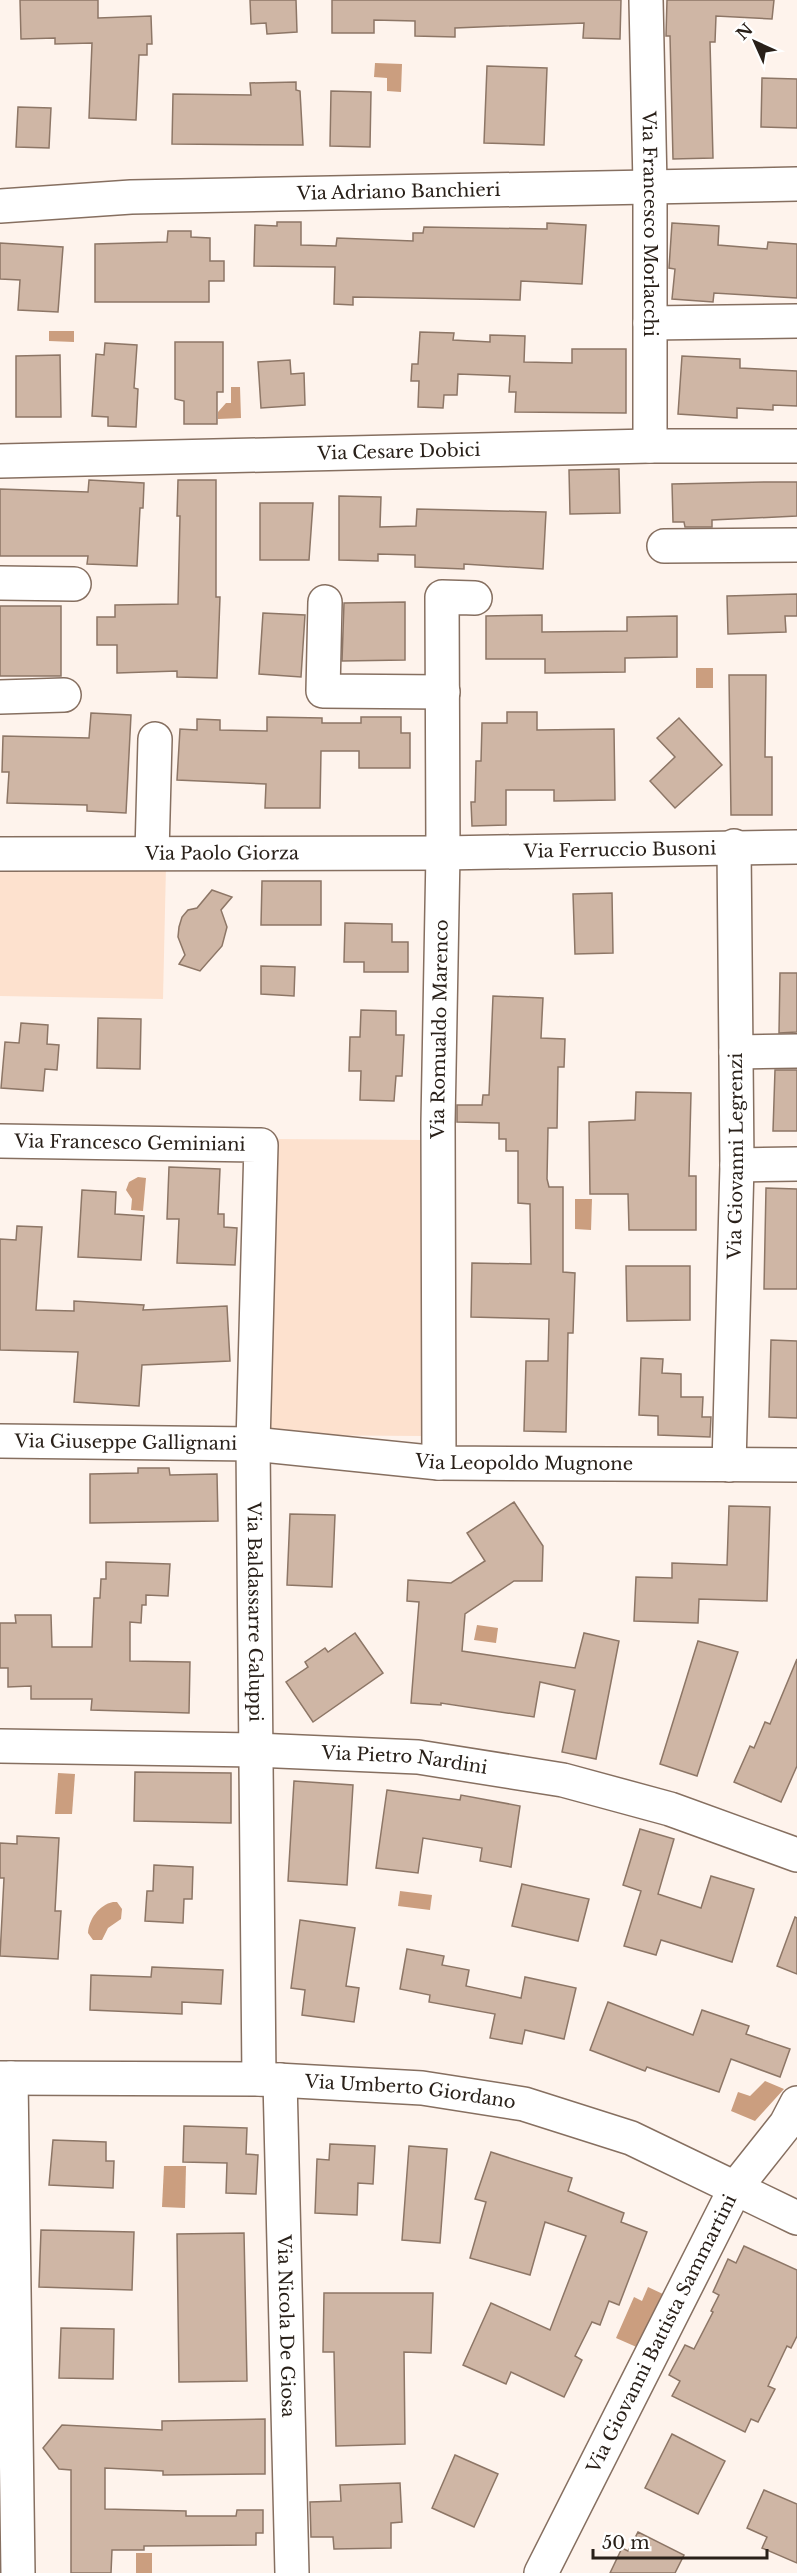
<svg xmlns="http://www.w3.org/2000/svg" width="797" height="2573" font-family="'Libre Baskerville',serif">
<rect width="100%" height="100%" fill="#fef3ec"/>
<!-- green -->
<g fill="#fde1ce">
<polygon points="0,863 166,866 163,999 0,996"/>
<polygon points="273,1139 426,1140 422,1436 269,1435"/>
</g>
<!-- water -->
<g fill="#cb9e7f">
<polygon points="375,63 402,64 401,92 387,91 387,78 374,77"/>
<polygon points="49,331 74,331 74,342 49,341"/>
<polygon points="231,387 240,387 241,418 218,419 218,412 226,403 231,403"/>
<rect x="696" y="668" width="17" height="20"/>
<polygon points="138,1177 146,1178 143,1211 131,1210 132,1199 126,1190 129,1182"/>
<polygon points="575,1199 592,1199 591,1230 575,1229"/>
<polygon points="477,1625 498,1628 496,1643 474,1640"/>
<polygon points="58,1773 75,1774 72,1814 55,1814"/>
<polygon points="400,1891 432,1895 430,1910 398,1906"/>
<path d="M113,1902H117L122,1909L121,1919L108,1928L102,1940H93L88,1933C89,1919 99,1905 113,1902Z"/>
<polygon points="765,2081 784,2089 755,2121 731,2111 738,2092 750,2096"/>
<polygon points="164,2166 186,2166 185,2208 162,2207"/>
<polygon points="648,2287 665,2295 641,2349 616,2338 634,2297 642,2301"/>
<rect x="136" y="2553" width="16" height="20"/>
</g>
<!-- building -->
<g fill="#cfb6a5" stroke="#8d7666" stroke-width="1.5">
<polygon points="20,0 98,0 98,18 151,16 152,44 147,44 147,55 139,55 136,120 89,118 92,43 55,44 55,38 21,39"/>
<polygon points="250,0 296,0 297,32 267,34 266,23 251,24"/>
<polygon points="332,0 621,0 620,39 583,38 584,23 455,28 455,37 415,36 415,21 374,20 374,33 332,33"/>
<polygon points="667,0 774,0 772,19 716,16 715,42 710,42 713,158 673,159 670,36 666,36"/>
<polygon points="487,66 547,68 544,145 484,143"/>
<polygon points="762,78 797,79 797,128 761,127"/>
<polygon points="296,82 296,90 300,91 303,145 172,144 173,94 251,95 250,83"/>
<polygon points="331,91 371,92 370,147 330,146"/>
<polygon points="18,107 51,108 49,148 16,147"/>
<polygon points="277,222 301,222 301,245 336,246 337,238 413,241 413,233 423,233 424,227 547,229 547,223 586,225 582,284 521,281 520,300 353,297 353,305 334,304 335,267 254,266 255,225 277,226"/>
<polygon points="672,223 719,226 718,245 767,249 768,242 797,244 797,298 714,293 713,302 672,299 675,269 669,268"/>
<polygon points="168,231 191,231 191,237 210,238 210,261 224,261 224,281 209,281 209,302 95,302 95,244 167,242"/>
<polygon points="0,243 63,247 58,312 18,310 20,280 0,279"/>
<polygon points="420,332 454,333 453,340 490,342 490,335 525,336 524,362 572,363 572,349 626,349 626,413 515,412 516,392 509,392 510,376 458,374 457,395 444,395 443,408 418,407 419,381 411,381 412,364 418,364"/>
<polygon points="175,342 223,342 223,392 217,392 217,424 184,424 184,401 175,399"/>
<polygon points="105,343 137,345 134,388 138,389 136,427 108,426 108,417 92,416 96,354 104,355"/>
<polygon points="60,355 61,417 16,417 16,356"/>
<polygon points="682,356 740,359 740,368 797,371 797,406 773,405 773,410 737,408 737,418 678,414"/>
<polygon points="290,360 291,374 304,373 305,405 261,408 258,362"/>
<polygon points="619,469 620,513 570,514 569,470"/>
<polygon points="89,480 144,483 143,508 140,508 137,566 87,564 88,556 0,556 0,489 88,492"/>
<polygon points="178,480 216,480 216,597 220,597 217,678 177,677 177,671 117,673 117,645 97,645 97,617 115,617 115,605 178,604 180,516 177,516"/>
<polygon points="765,482 797,482 797,516 712,520 712,527 685,527 684,522 673,522 672,484"/>
<polygon points="339,496 381,497 380,527 416,526 417,509 546,512 543,569 464,564 464,569 415,567 415,555 378,554 378,561 339,560"/>
<polygon points="260,503 313,503 309,560 260,560"/>
<polygon points="797,594 797,616 785,616 786,632 728,634 727,596"/>
<polygon points="405,602 405,660 342,661 344,603"/>
<rect x="0" y="606" width="61" height="70"/>
<polygon points="263,613 305,615 301,677 259,674"/>
<polygon points="542,615 542,632 627,631 627,617 677,616 677,657 625,658 625,672 545,673 545,659 486,659 486,616"/>
<polygon points="729,675 766,675 765,757 772,757 772,815 731,815"/>
<polygon points="507,712 537,712 537,730 614,729 615,800 554,801 554,790 506,790 506,825 472,826 471,802 475,802 476,761 481,761 482,723 507,723"/>
<polygon points="91,713 131,715 126,813 87,811 87,805 7,803 9,772 2,772 3,736 89,738"/>
<polygon points="267,717 322,718 322,723 361,723 361,717 401,717 401,733 410,733 410,768 359,768 359,751 321,751 320,808 265,808 266,784 177,780 180,729 197,730 197,719 220,720 220,730 267,731"/>
<polygon points="679,718 722,765 675,808 650,781 675,757 657,738"/>
<polygon points="262,881 321,881 321,925 261,925"/>
<polygon points="212,890 232,897 221,910 227,927 222,946 200,971 179,964 185,955 178,937 179,927 182,917 188,910 197,908"/>
<polygon points="612,893 613,953 575,954 573,894"/>
<polygon points="345,923 392,924 392,942 408,942 408,972 364,972 364,962 344,962"/>
<polygon points="261,966 295,967 294,996 261,994"/>
<polygon points="780,973 797,973 797,1032 779,1033"/>
<polygon points="493,996 543,998 541,1038 565,1039 564,1067 558,1067 557,1128 548,1128 547,1179 549,1187 563,1187 563,1272 575,1273 573,1333 568,1333 566,1432 524,1431 526,1361 548,1361 549,1319 471,1317 472,1263 531,1264 530,1204 518,1203 518,1151 506,1151 506,1139 499,1139 499,1123 457,1122 457,1105 482,1105 483,1095 489,1095"/>
<polygon points="361,1010 396,1011 396,1035 404,1035 402,1076 396,1076 394,1101 360,1100 361,1071 349,1071 350,1037 360,1037"/>
<polygon points="98,1018 141,1019 140,1069 97,1068"/>
<polygon points="21,1023 48,1025 47,1044 59,1045 57,1070 45,1069 43,1091 1,1088 5,1042 19,1043"/>
<polygon points="775,1070 797,1070 797,1131 773,1131"/>
<polygon points="636,1092 691,1093 689,1176 696,1176 696,1230 629,1230 628,1194 590,1194 589,1122 635,1120"/>
<polygon points="169,1167 220,1169 218,1214 224,1214 224,1227 237,1228 235,1265 177,1263 179,1219 167,1219"/>
<polygon points="766,1188 797,1189 797,1289 764,1289"/>
<polygon points="82,1190 116,1192 115,1214 144,1216 141,1260 78,1257"/>
<polygon points="17,1226 42,1227 36,1310 74,1311 74,1301 144,1305 143,1310 227,1306 230,1361 142,1365 139,1406 74,1402 78,1352 0,1350 0,1239 16,1240"/>
<polygon points="626,1266 690,1266 690,1320 627,1321"/>
<polygon points="771,1340 797,1341 797,1418 769,1417"/>
<polygon points="641,1358 663,1359 662,1373 681,1374 681,1397 703,1397 702,1417 711,1417 710,1437 658,1435 658,1416 639,1415"/>
<polygon points="138,1468 169,1468 170,1475 217,1474 218,1521 90,1523 90,1474 138,1473"/>
<polygon points="514,1502 543,1546 542,1581 514,1581 465,1614 462,1651 575,1668 584,1633 619,1641 596,1759 562,1752 575,1690 540,1682 534,1717 441,1703 441,1705 411,1703 419,1602 407,1601 408,1580 451,1583 485,1561 467,1533"/>
<polygon points="729,1506 770,1507 767,1601 699,1599 698,1623 634,1621 636,1577 672,1578 672,1563 727,1565"/>
<polygon points="290,1514 335,1515 332,1587 287,1585"/>
<polygon points="106,1562 170,1564 168,1596 146,1595 146,1605 142,1605 141,1623 130,1622 130,1661 190,1662 189,1713 91,1710 92,1699 31,1699 31,1686 8,1687 8,1668 0,1668 0,1623 16,1623 15,1615 51,1615 52,1647 92,1647 94,1598 100,1598 101,1579 106,1579"/>
<polygon points="355,1633 383,1673 313,1722 286,1682 308,1667 305,1662 325,1648 328,1652"/>
<polygon points="698,1641 738,1652 697,1776 660,1764"/>
<polygon points="797,1659 797,1766 781,1802 734,1782 750,1746 754,1748 765,1722 770,1724"/>
<polygon points="135,1772 231,1773 231,1823 134,1821"/>
<polygon points="294,1781 353,1785 347,1885 288,1881"/>
<polygon points="387,1790 460,1800 461,1795 520,1806 511,1867 480,1861 482,1848 423,1838 418,1873 376,1868"/>
<polygon points="640,1829 674,1839 658,1894 701,1908 711,1876 754,1889 732,1962 661,1940 656,1955 624,1946 641,1891 623,1885"/>
<polygon points="17,1836 59,1838 55,1911 61,1911 58,1959 0,1956 4,1878 0,1878 0,1843 17,1844"/>
<polygon points="154,1865 193,1867 192,1899 184,1899 183,1923 145,1921 147,1891 153,1891"/>
<polygon points="522,1884 589,1899 578,1941 512,1926"/>
<polygon points="795,1917 797,1918 797,1974 777,1966"/>
<polygon points="300,1920 355,1928 346,1986 359,1988 354,2022 302,2015 305,1990 291,1988"/>
<polygon points="407,1949 444,1956 442,1965 469,1970 466,1986 521,1998 525,1977 576,1988 564,2039 525,2030 522,2044 490,2038 495,2014 429,2002 430,1995 400,1989"/>
<polygon points="152,1967 223,1970 221,2004 182,2002 182,2014 90,2010 91,1975 151,1977"/>
<polygon points="608,2002 693,2035 702,2010 749,2026 746,2034 790,2049 780,2077 731,2059 719,2092 647,2067 645,2071 590,2050"/>
<polygon points="184,2126 247,2128 246,2154 258,2155 256,2194 226,2193 227,2163 183,2162"/>
<polygon points="53,2140 106,2142 106,2161 114,2161 113,2188 49,2185"/>
<polygon points="330,2144 375,2146 373,2184 358,2183 357,2215 315,2213 317,2159 329,2160"/>
<polygon points="409,2146 447,2149 440,2243 402,2240"/>
<polygon points="491,2152 572,2178 568,2191 624,2213 621,2222 647,2232 619,2305 609,2301 600,2325 592,2322 575,2356 582,2360 564,2397 511,2372 506,2384 463,2365 491,2303 550,2330 586,2236 545,2222 530,2275 470,2258 486,2202 475,2199"/>
<polygon points="41,2230 134,2232 132,2290 39,2287"/>
<polygon points="244,2233 247,2381 179,2382 177,2234"/>
<polygon points="744,2246 797,2270 797,2336 791,2348 787,2346 768,2386 775,2389 758,2422 751,2419 745,2432 672,2396 680,2381 669,2375 685,2345 694,2349 713,2312 711,2311 719,2295 713,2292 728,2259 736,2263"/>
<polygon points="324,2293 433,2293 431,2353 404,2352 405,2444 336,2446 334,2352 323,2352"/>
<polygon points="61,2328 114,2329 113,2379 59,2378"/>
<polygon points="265,2419 265,2474 163,2475 163,2471 105,2468 105,2509 186,2511 186,2516 236,2516 237,2510 263,2510 263,2533 256,2533 256,2545 144,2546 144,2550 112,2550 111,2573 71,2573 71,2470 59,2469 43,2448 62,2425 162,2430 162,2421"/>
<polygon points="672,2434 725,2461 698,2514 645,2488"/>
<polygon points="455,2455 498,2474 474,2527 432,2508"/>
<polygon points="400,2483 402,2522 391,2523 391,2548 334,2549 333,2537 311,2537 310,2502 341,2501 340,2485"/>
<polygon points="764,2490 797,2504 797,2563 762,2548 767,2537 747,2528"/>
<polygon points="638,2532 684,2555 675,2573 610,2573 622,2548 628,2551"/>
</g>
<g fill="none" stroke-linecap="round" stroke-linejoin="round">
<defs>
<g id="minor">
<path id="s1" d="M646,0L650,185V446"/>
<path id="s2" d="M0,206L131,197L797,184"/>
<polyline points="650,323 797,321"/>
<path id="s3" d="M0,461L650,446H797"/>
<polyline points="664,546 797,545"/>
<polyline points="0,583 74,584"/>
<polyline points="325,602 323,691 443,692"/>
<polyline points="0,697 64,695"/>
<polyline points="152,853 155,739"/>
<path id="s4" d="M0,854L443,853L797,847"/>
<polyline points="736,1052 797,1051"/>
<path id="s5" d="M0,1141L261,1145L253,1444L259,2079"/>
<polyline points="737,1165 797,1164"/>
<path id="s6" d="M0,1441L253,1444L439,1463L797,1465"/>
<path id="s7" d="M439,1463L438,1123L443,853L442,597L475,598"/>
<path id="s8" d="M729,1465L737,1165L734,846"/>
<path id="s9" d="M0,1746L255,1750L418,1757L563,1780L670,1809L797,1855"/>
<path id="s10" d="M0,2078L259,2079L422,2088L524,2104L631,2138L797,2218"/>
<polyline points="11,2078 18,2573"/>
<path id="s11" d="M280,2080L292,2573"/>
<path id="s12" d="M541,2573L736,2187L786,2124L797,2103"/>
</g>
</defs>
<!-- minor casing -->
<use href="#minor" stroke="#866f60" stroke-width="36"/>
<!-- minor -->
<use href="#minor" stroke="#fff" stroke-width="33"/>
</g>
<g text-anchor="middle" dominant-baseline="central" stroke-width="6" stroke-linejoin="round" paint-order="stroke">
<!-- street labels -->
<g font-size="18" fill="#292019" stroke="#fff">
<text stroke="none"><textPath href="#s2" startOffset="399">Via Adriano Banchieri</textPath></text>
<text stroke="none"><textPath href="#s1" startOffset="224">Via Francesco Morlacchi</textPath></text>
<text stroke="none"><textPath href="#s3" startOffset="399">Via Cesare Dobici</textPath></text>
<text stroke="none"><textPath href="#s4" startOffset="620">Via Ferruccio Busoni</textPath></text>
<text stroke="none"><textPath href="#s4" startOffset="222">Via Paolo Giorza</textPath></text>
<text stroke="none"><textPath href="#s7" startOffset="434">Via Romualdo Marenco</textPath></text>
<text stroke="none"><textPath href="#s5" startOffset="130">Via Francesco Geminiani</textPath></text>
<text stroke="none"><textPath href="#s8" startOffset="309">Via Giovanni Legrenzi</textPath></text>
<text stroke="none"><textPath href="#s6" startOffset="126">Via Giuseppe Gallignani</textPath></text>
<text stroke="none"><textPath href="#s6" startOffset="525">Via Leopoldo Mugnone</textPath></text>
<text stroke="none"><textPath href="#s5" startOffset="728">Via Baldassarre Galuppi</textPath></text>
<text stroke="none"><textPath href="#s9" startOffset="405">Via Pietro Nardini</textPath></text>
<text stroke="none"><textPath href="#s10" startOffset="411">Via Umberto Giordano</textPath></text>
<text stroke="none"><textPath href="#s11" startOffset="246">Via Nicola De Giosa</textPath></text>
<text stroke="none"><textPath href="#s12" startOffset="268">Via Giovanni Battista Sammartini</textPath></text>
</g>
</g>
<!-- north arrow -->
<g transform="translate(755 42) rotate(315)" stroke="#ffffff" stroke-width="4.5" paint-order="stroke">
<path d="M0-4.5L10 22L0 15L-10 22Z" fill="#292019"/>
<text y="-9" font-size="16" font-weight="bold" text-anchor="middle" fill="#292019">N</text>
</g>
<!-- scale -->
<path d="M593 2549v9h174v-9" fill="none" stroke="#292019" stroke-width="3"/>
<text x="602" y="2549" font-size="18" fill="#292019" stroke="#ffffff" stroke-width="4.5" paint-order="stroke">50 m</text>
</svg>
